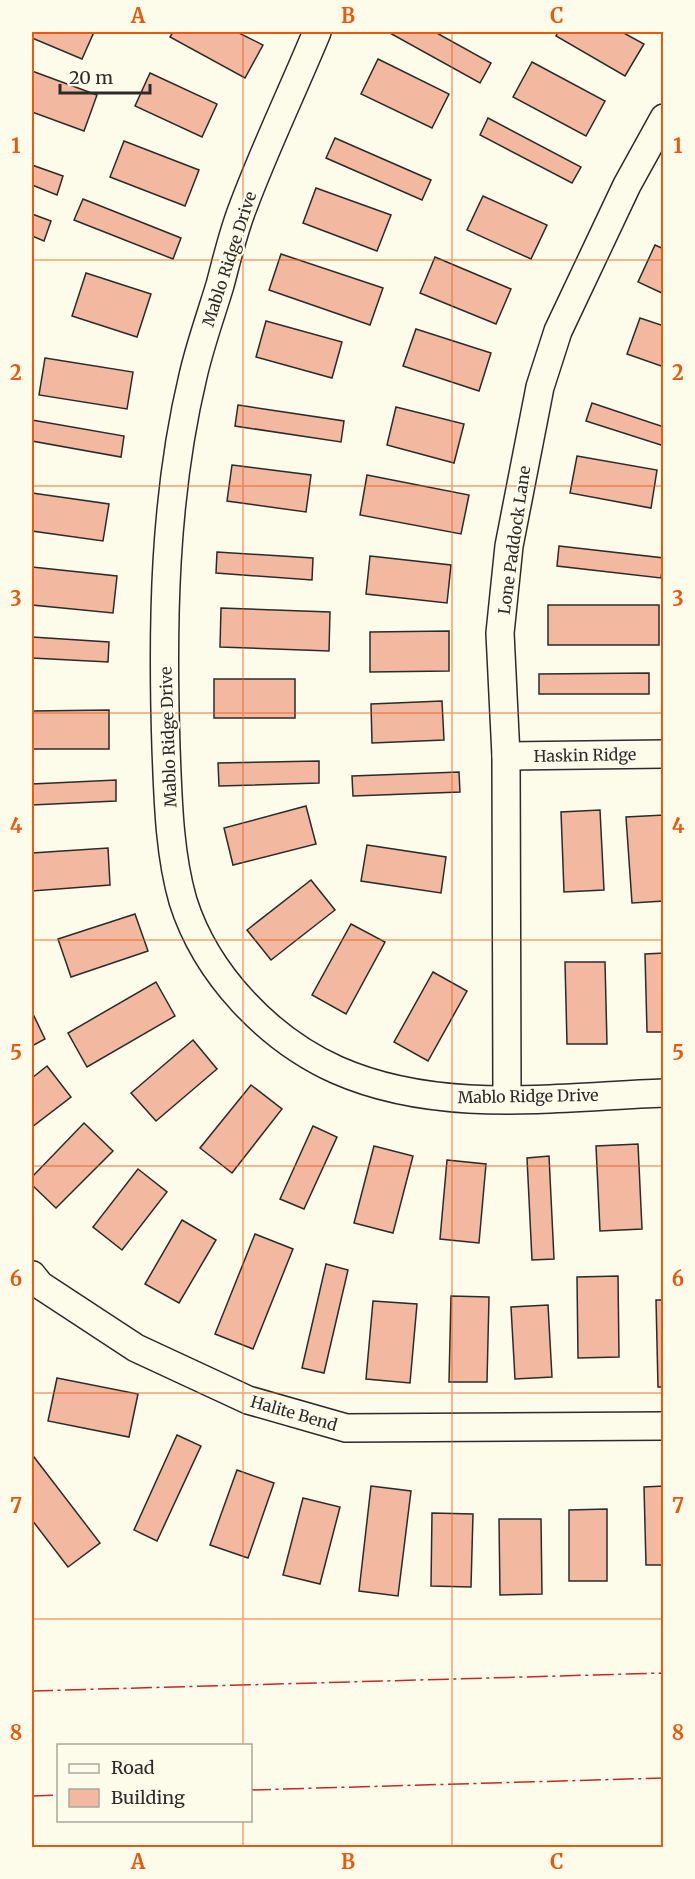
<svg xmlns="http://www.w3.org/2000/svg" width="695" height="1879" font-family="Merriweather,serif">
<rect width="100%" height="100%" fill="#fdfbea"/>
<!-- building -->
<g fill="#f2b8a0" stroke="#2b2b2b" stroke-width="1.5">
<polygon points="32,32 94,32 82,59 32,38"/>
<polygon points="173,32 237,32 263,45 245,78 170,37"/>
<polygon points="388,32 435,32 491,63 480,83"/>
<polygon points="558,32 622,32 644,44 625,76 556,36"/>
<polygon points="378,59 449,94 432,128 361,94"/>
<polygon points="532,62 605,101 586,136 513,97"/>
<polygon points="32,71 97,95 84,131 32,112"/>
<polygon points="150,73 217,104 202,137 135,106"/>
<polygon points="488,118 581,167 572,183 480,135"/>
<polygon points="335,138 431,180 422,200 326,158"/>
<polygon points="124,141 199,170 185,206 110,177"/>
<polygon points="32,165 63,176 57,195 32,185"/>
<polygon points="316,188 391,215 377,251 303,223"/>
<polygon points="483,196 547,225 531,259 467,230"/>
<polygon points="83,199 181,238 173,259 74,220"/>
<polygon points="32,214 51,221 44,241 32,236"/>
<polygon points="655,245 664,249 664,294 638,282"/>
<polygon points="281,254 383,288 370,325 269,290"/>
<polygon points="435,257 511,289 496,324 420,293"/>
<polygon points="86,273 151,294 137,337 72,316"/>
<polygon points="640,318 664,326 664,367 627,354"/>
<polygon points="266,321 342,342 332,378 256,357"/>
<polygon points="416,329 491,353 479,391 403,366"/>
<polygon points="45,358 133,372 127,409 39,395"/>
<polygon points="592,403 664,427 664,446 586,421"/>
<polygon points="238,405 344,421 341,442 235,426"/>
<polygon points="396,407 464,424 454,463 387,445"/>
<polygon points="32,420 124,436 121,457 32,441"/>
<polygon points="577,456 657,470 651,508 570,493"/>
<polygon points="232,465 311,475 306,512 227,501"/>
<polygon points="367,475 469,495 461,534 360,515"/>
<polygon points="32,493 109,504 103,541 32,531"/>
<polygon points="559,546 664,558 661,578 557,566"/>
<polygon points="217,552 313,558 312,580 216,573"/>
<polygon points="370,556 451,565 447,603 366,594"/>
<polygon points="32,567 117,576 113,613 32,605"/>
<rect x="548" y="605" width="111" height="40"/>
<polygon points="221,608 330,612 329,651 220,647"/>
<polygon points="449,631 449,671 370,672 370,632"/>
<polygon points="32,637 109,642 108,662 32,658"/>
<polygon points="649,673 649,694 539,694 539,674"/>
<rect x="214" y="679" width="81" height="39"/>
<polygon points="442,701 444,740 372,743 371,704"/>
<polygon points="109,710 109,749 32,749 32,711"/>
<polygon points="319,761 319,783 219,786 218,763"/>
<polygon points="459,772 460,792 353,796 352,776"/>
<polygon points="116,780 116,801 32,805 32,784"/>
<polygon points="306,806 316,844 233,865 224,828"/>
<polygon points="600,810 604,890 564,892 561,812"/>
<polygon points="664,815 664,901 632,903 626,817"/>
<polygon points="367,845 446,857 441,893 361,881"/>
<polygon points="108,848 110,885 32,891 32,853"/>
<polygon points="311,880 335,910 271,960 247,930"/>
<polygon points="135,914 148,951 71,977 58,939"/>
<polygon points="351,924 385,942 346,1014 312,995"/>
<polygon points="664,953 664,1032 647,1032 645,954"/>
<polygon points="565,962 605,962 607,1044 567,1044"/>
<polygon points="433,972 467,991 428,1061 394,1042"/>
<polygon points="156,982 175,1016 87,1067 68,1033"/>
<polygon points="32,1012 45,1039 32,1046"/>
<polygon points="193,1040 217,1069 156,1121 131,1093"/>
<polygon points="47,1066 71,1097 32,1127 32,1078"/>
<polygon points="251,1085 282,1109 232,1173 200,1148"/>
<polygon points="84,1123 113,1151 56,1208 32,1185 32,1177"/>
<polygon points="313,1126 337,1137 304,1209 280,1199"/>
<polygon points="638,1144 642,1229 600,1231 596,1146"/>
<polygon points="374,1146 413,1156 393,1233 354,1223"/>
<polygon points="549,1156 554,1259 532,1260 527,1158"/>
<polygon points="447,1160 486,1164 479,1243 440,1239"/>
<polygon points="138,1169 167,1192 122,1250 93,1227"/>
<polygon points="182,1220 216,1240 179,1303 145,1284"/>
<polygon points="255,1234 293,1249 253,1349 215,1334"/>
<polygon points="326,1264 348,1270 324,1373 302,1368"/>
<polygon points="618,1276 619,1357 578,1358 577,1277"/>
<polygon points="451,1296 489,1297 487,1382 449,1382"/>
<polygon points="656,1300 664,1300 664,1387 658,1387"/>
<polygon points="373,1301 417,1304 410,1383 366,1379"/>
<polygon points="548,1305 552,1377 515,1379 511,1307"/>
<polygon points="57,1378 138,1394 129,1437 48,1421"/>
<polygon points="177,1435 201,1446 157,1541 134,1530"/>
<polygon points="34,1457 100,1543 68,1567 32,1520 32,1459"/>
<polygon points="237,1470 274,1483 248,1558 210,1545"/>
<polygon points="371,1486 411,1491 398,1596 359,1591"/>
<polygon points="664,1486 664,1565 646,1565 644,1487"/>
<polygon points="303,1498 340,1507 320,1584 283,1575"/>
<polygon points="607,1509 607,1581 569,1581 569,1510"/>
<polygon points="432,1513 473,1514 471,1587 431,1586"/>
<polygon points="499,1519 541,1519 542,1594 500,1595"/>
</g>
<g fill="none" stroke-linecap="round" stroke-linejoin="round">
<defs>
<g id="street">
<path d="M317,32C293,90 265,148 243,207C233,232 227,259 220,285C211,315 200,345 193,376C164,497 162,624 166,748C168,798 169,853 183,901C206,974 268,1039 337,1070C439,1115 556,1097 664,1093"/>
<polyline points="506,756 664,754"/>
<polyline points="507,1098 506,756 500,633 509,546 540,387 558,331 627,185 664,118"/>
<polyline points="32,1275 40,1285 136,1348 248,1400 346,1428 664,1426"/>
</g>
</defs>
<!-- street casing -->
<use href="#street" stroke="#2b2b2b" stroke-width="30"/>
<!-- street -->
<use href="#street" stroke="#fdfbea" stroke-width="27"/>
<!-- power -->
<g stroke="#c62828" stroke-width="1.5" stroke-dasharray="21 4.5 3 4.5" stroke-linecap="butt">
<polyline points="32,1691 664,1673"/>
<polyline points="250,1790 664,1778"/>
<polyline points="32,1796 58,1795"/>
</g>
</g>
<!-- grid -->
<path fill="none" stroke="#e8590c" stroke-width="1.5" stroke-opacity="0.55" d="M243,32V1746M452,32V1848M32,260H664M32,486H664M32,713H664M32,940H664M32,1166H664M32,1393H664M32,1619H664M243,1820V1848"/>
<g text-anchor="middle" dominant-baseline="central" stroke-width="4.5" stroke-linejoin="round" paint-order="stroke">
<!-- street labels -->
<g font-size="16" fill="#2b2b2b" stroke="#fdfbea">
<text transform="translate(229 259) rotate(-72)">Mablo Ridge Drive</text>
<text transform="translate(514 540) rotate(-82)">Lone Paddock Lane</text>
<text transform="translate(168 737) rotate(-92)">Mablo Ridge Drive</text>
<text transform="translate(585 755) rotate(-1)">Haskin Ridge</text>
<text transform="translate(528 1096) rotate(-1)">Mablo Ridge Drive</text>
<text transform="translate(294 1413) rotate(16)">Halite Bend</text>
</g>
</g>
<!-- border -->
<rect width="695" height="1879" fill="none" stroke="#fdfbea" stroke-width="66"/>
<!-- legend -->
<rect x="57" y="1744" width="195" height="78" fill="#fdfbea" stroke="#a9a89e" stroke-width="1.5"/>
<rect x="69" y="1764" width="30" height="9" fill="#fdfbea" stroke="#a9a89e" stroke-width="1.5"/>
<text x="111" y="1774" font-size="18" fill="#2b2b2b">Road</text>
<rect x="69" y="1789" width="30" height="18" fill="#f2b8a0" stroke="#a9a89e" stroke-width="1.5"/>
<text x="111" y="1804" font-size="18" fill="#2b2b2b">Building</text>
<!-- scale -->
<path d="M60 84v9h90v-9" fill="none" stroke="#2b2b2b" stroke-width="3"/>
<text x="69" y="84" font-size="18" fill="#2b2b2b" stroke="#fdfbea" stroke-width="4.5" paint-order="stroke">20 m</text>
<rect x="33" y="33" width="629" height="1813" fill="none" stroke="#e8590c" stroke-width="2"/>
<g font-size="20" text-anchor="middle" font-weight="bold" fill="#e8590c">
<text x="138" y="23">A</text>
<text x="348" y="23">B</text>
<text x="557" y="23">C</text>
<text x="16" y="153">1</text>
<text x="678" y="153">1</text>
<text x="16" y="380">2</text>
<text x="678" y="380">2</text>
<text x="16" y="606">3</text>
<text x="678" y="606">3</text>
<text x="16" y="833">4</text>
<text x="678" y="833">4</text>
<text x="16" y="1060">5</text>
<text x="678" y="1060">5</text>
<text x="16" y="1286">6</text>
<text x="678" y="1286">6</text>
<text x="16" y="1513">7</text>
<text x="678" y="1513">7</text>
<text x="16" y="1740">8</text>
<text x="678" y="1740">8</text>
<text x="138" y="1869">A</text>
<text x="348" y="1869">B</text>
<text x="557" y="1869">C</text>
</g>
</svg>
